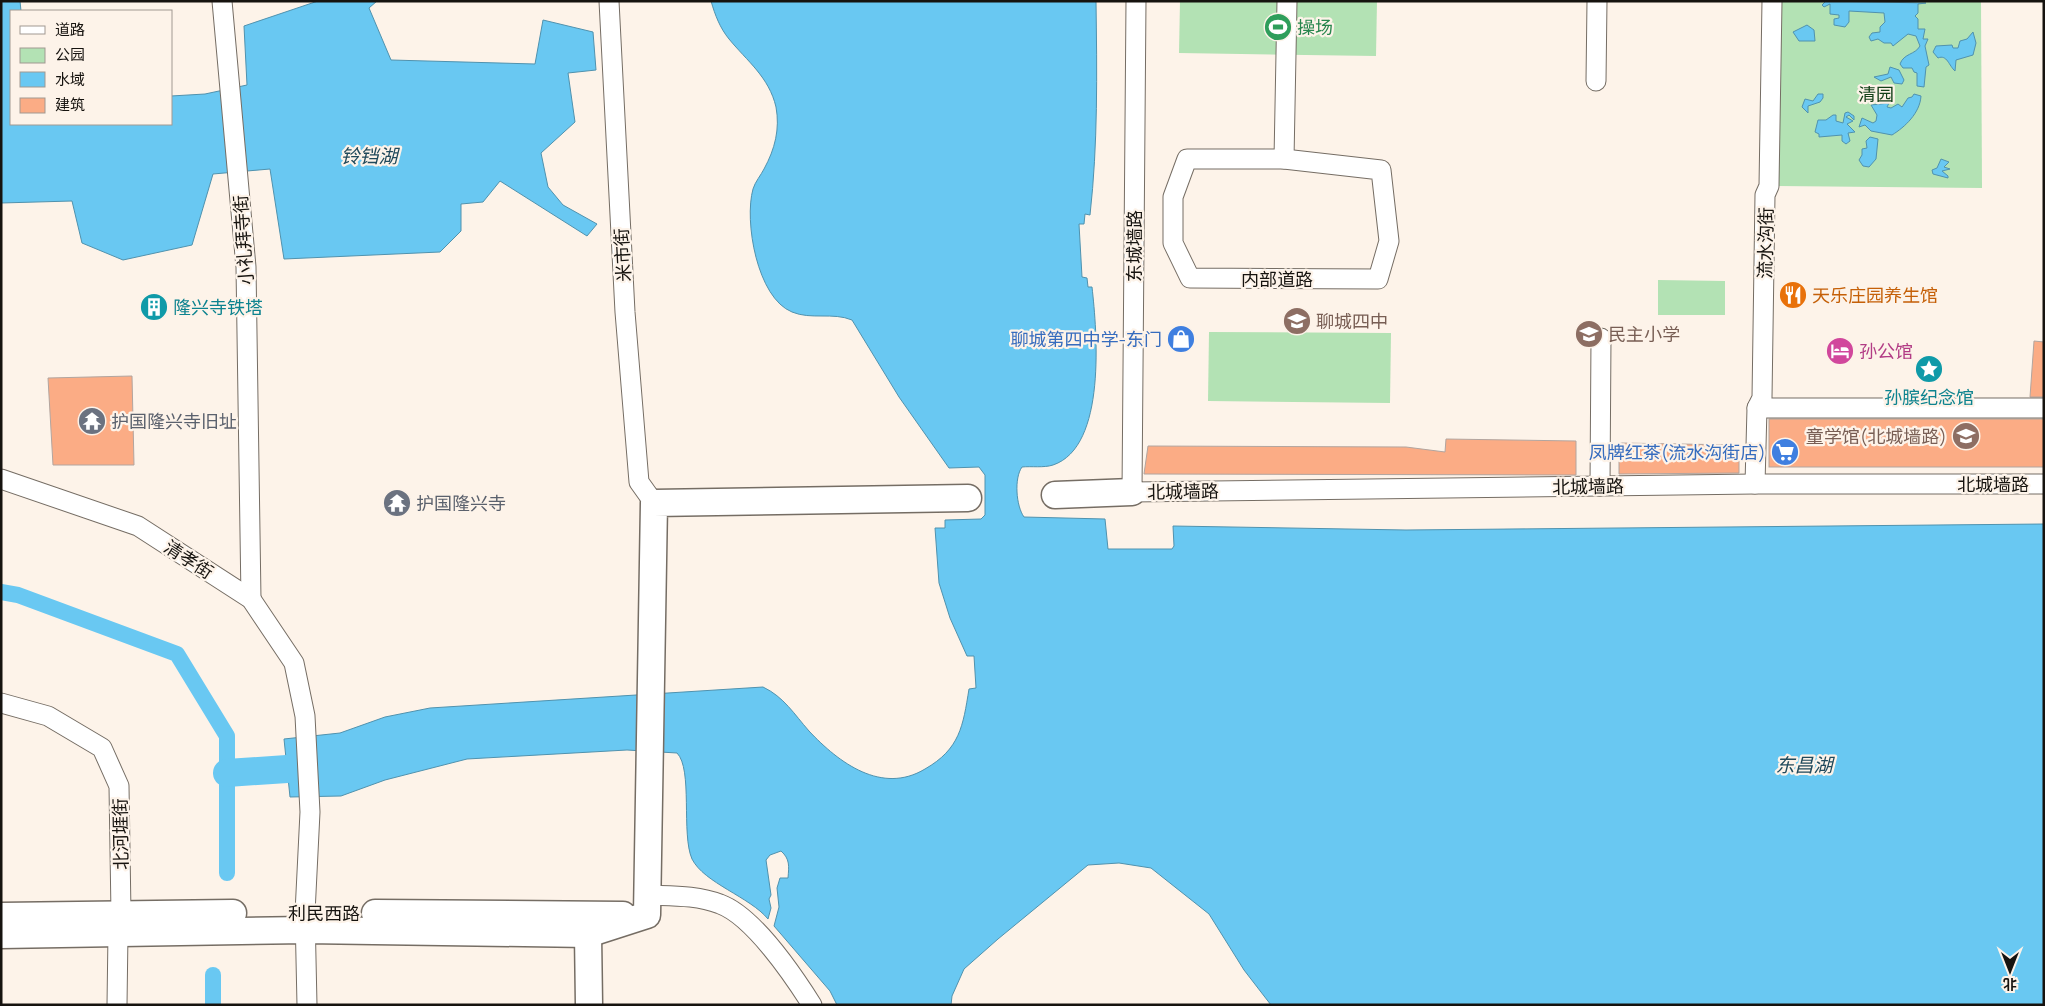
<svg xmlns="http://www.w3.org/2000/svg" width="2045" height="1006" font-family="Manrope,'Noto Sans SC',sans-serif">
<rect width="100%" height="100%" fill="#fdf3e9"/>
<!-- green -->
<g fill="#b3e2b4">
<polygon points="1180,1 1377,1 1376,56 1179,53"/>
<polygon points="1772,1 1981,1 1982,188 1769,186"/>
<polygon points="1658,280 1725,281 1725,315 1658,315"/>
<polygon points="1209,332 1391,333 1390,403 1208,401"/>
</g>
<!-- water -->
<g fill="#69c8f2" stroke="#5092ae">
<polygon points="1,1 20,1 21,11 11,11 11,124 171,124 171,96 205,94 247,85 244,26 318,1 377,1 369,8 391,60 535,64 543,20 593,32 596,70 568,73 575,122 541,153 548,187 563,205 597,224 587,236 500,181 483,202 461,204 461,231 440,252 284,259 270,169 213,174 192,245 123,260 82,243 72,201 1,203"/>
<path d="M711,1H1096C1097,73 1098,144 1090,215L1085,214L1084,224H1079L1082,277L1087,278L1088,287H1092C1097,331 1107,447 1053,465C1044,468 1031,466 1022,467C1014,478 1016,506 1024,517L1105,519L1108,549H1172L1174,546L1173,526L1406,530L2044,524V1005H1271L1244,970L1209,914L1151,868L1119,863L1088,865L998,939L964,969L952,996L951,1005H837L830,991L774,926L779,907L777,888L780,878H788C789,866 790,859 781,851L770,855L766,860L771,895L769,899L771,908L768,919C750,897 704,883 692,859C681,834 693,769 677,753L627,750L467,759L385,780L341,796L290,797L284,739L340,733L385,717L430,708L763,687C784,697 794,714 809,731C839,763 882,795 925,769C960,749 963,726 969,689L976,688L974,656H967L950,618L939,583L935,528H945V520L981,519L985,515V475L979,467L949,468L899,397L852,320C833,312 811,320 792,312C757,298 744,221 753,189C755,182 761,175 764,169C775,149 780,129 776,107C769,77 747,61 729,39C720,28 715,15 711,1Z"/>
<path d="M1826,1L1926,3L1918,4V13L1915,16L1918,19V29H1925L1923,39H1928L1925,46L1929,65L1926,67L1924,87L1917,86V73L1914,72L1912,68H1903L1900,64C1904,53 1915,55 1920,46L1916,36L1908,34L1893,46L1891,43H1884L1878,39L1871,41L1869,37L1872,33L1880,32V27L1885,22L1884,13L1849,11V22L1845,27L1834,25V19L1839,18V15L1830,14V4L1824,7L1822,5Z"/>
<polygon points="1807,25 1814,30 1815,41 1799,41 1793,32"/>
<path d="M1973,32L1976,43L1973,55L1956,60L1955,71C1949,66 1947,54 1938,58L1933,52L1936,46L1952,45L1953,48H1958L1960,41L1967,39Z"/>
<polygon points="1890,67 1899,70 1904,80 1902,84 1894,83 1891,77 1881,81 1874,77 1888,74"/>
<polygon points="1818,94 1823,94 1823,98 1820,102 1808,106 1808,113 1802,107 1805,99 1813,101"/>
<path d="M1914,94L1921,96C1920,113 1905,127 1892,135L1871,131L1865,125L1859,127L1862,118L1873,123L1876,121L1877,115L1871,105L1889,103L1887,107L1891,108L1898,104L1902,107L1908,98L1912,97Z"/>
<polygon points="1848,112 1854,116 1854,120 1849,115 1846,117 1853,121 1847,124 1855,132 1848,133 1850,141 1846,144 1842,141 1842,135 1819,137 1819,134 1815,132 1818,120 1826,120 1833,115 1836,115 1836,121 1843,123 1845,113"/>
<polygon points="1870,137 1878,139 1876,159 1869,167 1863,166 1859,160 1862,155 1862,149 1867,148 1866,141"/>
<polygon points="1941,159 1949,162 1944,167 1950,169 1942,171 1948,176 1948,178 1933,174 1932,170 1937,168"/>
</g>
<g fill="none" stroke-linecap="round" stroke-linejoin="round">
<!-- canal -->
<g stroke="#69c8f2" stroke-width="16">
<polyline points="1,592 18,595 177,654 227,736 227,873"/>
<polyline points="213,975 213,1005"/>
</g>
<!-- river -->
<polyline stroke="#69c8f2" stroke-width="28" points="227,773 287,769"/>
</g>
<!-- building -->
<g fill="#fbac85" stroke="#b2a59f">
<polygon points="2034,341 2044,342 2044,397 2030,397"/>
<polygon points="132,376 134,465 53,465 48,378"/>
<rect x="1769" y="419" width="275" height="48"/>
<polygon points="1446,439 1576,441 1576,475 1144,474 1148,446 1406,447 1445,452"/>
<polygon points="1619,443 1739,445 1739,473 1619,474"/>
</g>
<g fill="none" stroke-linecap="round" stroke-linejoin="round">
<defs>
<g id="street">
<polyline points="222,1 246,267 251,599"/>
<polyline points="609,1 625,312 639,482 654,503"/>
<polyline points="1136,1 1132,492 1755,484 2044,484"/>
<polyline points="1596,81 1597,1"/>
<polygon points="1187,159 1284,159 1381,170 1389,241 1378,279 1190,278 1173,243 1173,197"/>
<polyline points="1284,159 1287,1"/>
<polyline points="1757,408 2044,408"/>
<polyline points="1,479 138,526 251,599 294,663 305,716 310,812 305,913 307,1005"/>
<polyline points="1755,484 1757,408 1762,398 1765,195 1769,186 1772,1"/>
<polyline points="1600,486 1601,338"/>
<polyline points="1,703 48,716 102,748 119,786 121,914"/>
<path d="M648,895C672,896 697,895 720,904C753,916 793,975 812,1005"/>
<polyline points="117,1005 118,933"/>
</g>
<g id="secondary">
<polyline points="1055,495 1132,492"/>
<polyline points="375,913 623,915"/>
<polyline points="1,916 233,913"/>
<polyline points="588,934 589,1005"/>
<polyline points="1,935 306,930 588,934 647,915 654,503 968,498"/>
</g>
</defs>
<!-- street casing -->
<use href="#street" stroke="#756d64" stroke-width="21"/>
<!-- secondary casing -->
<use href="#secondary" stroke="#756d64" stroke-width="29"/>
<!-- street -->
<use href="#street" stroke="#fff" stroke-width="19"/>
<!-- secondary -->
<use href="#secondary" stroke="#fff" stroke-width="26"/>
</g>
<!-- icons -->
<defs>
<symbol id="stadium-disc" viewBox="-11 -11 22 22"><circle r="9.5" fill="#2e9e5b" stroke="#fdf3e9"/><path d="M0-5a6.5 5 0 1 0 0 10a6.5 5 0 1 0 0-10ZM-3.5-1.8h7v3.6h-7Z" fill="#fff"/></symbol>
<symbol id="restaurant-disc" viewBox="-11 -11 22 22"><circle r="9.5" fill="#e8710a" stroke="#fdf3e9"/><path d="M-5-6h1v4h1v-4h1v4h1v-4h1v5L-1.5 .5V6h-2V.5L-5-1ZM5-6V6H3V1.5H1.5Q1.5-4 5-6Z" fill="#fff"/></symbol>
<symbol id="building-disc" viewBox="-11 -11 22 22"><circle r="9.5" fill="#0f9aa8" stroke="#fdf3e9"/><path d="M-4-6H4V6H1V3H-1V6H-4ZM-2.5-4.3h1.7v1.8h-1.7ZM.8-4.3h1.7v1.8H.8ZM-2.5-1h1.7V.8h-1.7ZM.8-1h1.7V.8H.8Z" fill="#fff"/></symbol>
<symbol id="school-disc" viewBox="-11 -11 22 22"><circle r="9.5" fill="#8d6e63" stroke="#fdf3e9"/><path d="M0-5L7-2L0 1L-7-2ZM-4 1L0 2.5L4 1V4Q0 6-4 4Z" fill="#fff"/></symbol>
<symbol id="shop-disc" viewBox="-11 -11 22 22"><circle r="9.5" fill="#3f7fe0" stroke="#fdf3e9"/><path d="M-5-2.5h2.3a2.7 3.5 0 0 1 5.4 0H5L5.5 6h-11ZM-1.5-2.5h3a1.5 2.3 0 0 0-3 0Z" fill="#fff"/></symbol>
<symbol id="hotel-disc" viewBox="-11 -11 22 22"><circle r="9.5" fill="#d1479c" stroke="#fdf3e9"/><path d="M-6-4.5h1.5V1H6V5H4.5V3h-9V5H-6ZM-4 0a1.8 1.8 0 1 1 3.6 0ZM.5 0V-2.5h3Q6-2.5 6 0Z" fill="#fff"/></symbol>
<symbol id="sight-disc" viewBox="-11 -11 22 22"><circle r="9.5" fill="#0f9aa8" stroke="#fdf3e9"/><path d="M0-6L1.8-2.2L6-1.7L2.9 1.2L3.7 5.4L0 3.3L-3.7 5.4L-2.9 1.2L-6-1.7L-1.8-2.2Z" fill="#fff"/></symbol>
<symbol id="temple-disc" viewBox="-11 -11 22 22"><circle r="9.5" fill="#6b7280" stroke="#fdf3e9"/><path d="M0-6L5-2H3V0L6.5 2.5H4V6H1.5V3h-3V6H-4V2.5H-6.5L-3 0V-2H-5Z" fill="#fff"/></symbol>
<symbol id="university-disc" viewBox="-11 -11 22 22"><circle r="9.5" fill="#8d6e63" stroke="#fdf3e9"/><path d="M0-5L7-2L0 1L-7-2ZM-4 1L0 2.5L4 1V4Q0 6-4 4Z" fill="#fff"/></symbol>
<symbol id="supermarket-disc" viewBox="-11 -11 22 22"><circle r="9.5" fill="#3f7fe0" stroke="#fdf3e9"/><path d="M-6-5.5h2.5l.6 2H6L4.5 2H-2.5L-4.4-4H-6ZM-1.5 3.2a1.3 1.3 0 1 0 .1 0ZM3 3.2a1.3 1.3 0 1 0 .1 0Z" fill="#fff"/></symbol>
</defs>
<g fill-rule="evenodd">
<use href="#stadium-disc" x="1262" y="11" width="32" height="32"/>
<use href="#restaurant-disc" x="1777" y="279" width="32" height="32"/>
<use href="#building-disc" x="138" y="291" width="32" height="32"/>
<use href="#school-disc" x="1281" y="305" width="32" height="32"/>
<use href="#school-disc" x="1573" y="318" width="32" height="32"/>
<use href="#shop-disc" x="1165" y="323" width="32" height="32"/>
<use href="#hotel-disc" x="1824" y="335" width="32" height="32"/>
<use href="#sight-disc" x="1913" y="353" width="32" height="32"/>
<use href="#temple-disc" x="76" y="405" width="32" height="32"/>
<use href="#university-disc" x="1950" y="420" width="32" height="32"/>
<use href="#supermarket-disc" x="1769" y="436" width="32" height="32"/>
<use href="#temple-disc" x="381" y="487" width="32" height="32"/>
</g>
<g text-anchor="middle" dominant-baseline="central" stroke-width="4.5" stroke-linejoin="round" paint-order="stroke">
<!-- leisure labels -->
<g font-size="18" fill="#27864d" stroke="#fdf3e9" text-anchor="start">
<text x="1297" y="27">操场</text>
</g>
<!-- park labels -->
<g font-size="18" fill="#134018" stroke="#fdf3e9">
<text x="1876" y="94">清园</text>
</g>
<!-- street labels -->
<g font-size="18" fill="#16130f" stroke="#fdf3e9">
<text transform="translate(243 240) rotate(-94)">小礼拜寺街</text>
<text transform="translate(1765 243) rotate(-89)">流水沟街</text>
<text transform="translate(1134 246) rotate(-90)">东城墙路</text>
<text transform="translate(622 255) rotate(-93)">米市街</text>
<text x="1277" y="279">内部道路</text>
<text x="1993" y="484">北城墙路</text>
<text transform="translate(1588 486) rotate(-1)">北城墙路</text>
<text transform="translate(1183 491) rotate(-1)">北城墙路</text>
<text transform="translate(189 559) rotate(33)">清孝街</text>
<text transform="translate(120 834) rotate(-91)">北河堐街</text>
<text x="324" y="913">利民西路</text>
</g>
<!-- food labels -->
<g font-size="18" fill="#c56008" stroke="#fdf3e9" text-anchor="start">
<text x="1812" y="295">天乐庄园养生馆</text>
</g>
<!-- culture labels -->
<g font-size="18" fill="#0d838f" stroke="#fdf3e9" text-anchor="start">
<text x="173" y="307">隆兴寺铁塔</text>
<text x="1929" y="397" text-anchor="middle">孙膑纪念馆</text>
</g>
<!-- education labels -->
<g font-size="18" fill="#785e54" stroke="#fdf3e9" text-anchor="start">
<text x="1316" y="321">聊城四中</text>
<text x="1608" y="334">民主小学</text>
<text x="1947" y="436" text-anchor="end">童学馆(北城墙路)</text>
</g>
<!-- shop labels -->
<g font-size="18" fill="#366cbe" stroke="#fdf3e9" text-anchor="end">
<text x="1162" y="339">聊城第四中学-东门</text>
<text x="1766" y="452">凤牌红茶(流水沟街店)</text>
</g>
<!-- hotel labels -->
<g font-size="18" fill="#b23c85" stroke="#fdf3e9" text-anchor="start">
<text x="1859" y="351">孙公馆</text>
</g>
<!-- worship labels -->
<g font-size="18" fill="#5b616d" stroke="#fdf3e9" text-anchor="start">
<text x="111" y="421">护国隆兴寺旧址</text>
<text x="416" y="503">护国隆兴寺</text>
</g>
<!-- water labels -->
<g font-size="19" font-style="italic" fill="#20495b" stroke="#fdf3e9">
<text x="369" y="156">铃铛湖</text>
<text x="1804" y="765">东昌湖</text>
</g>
</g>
<!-- border -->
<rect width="2045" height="1006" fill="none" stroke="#16130f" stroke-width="5"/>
<!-- legend -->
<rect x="10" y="10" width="162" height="115" fill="#fdf3e9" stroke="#a19992"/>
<rect x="20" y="26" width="25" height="8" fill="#ffffff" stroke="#a19992"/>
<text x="55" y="35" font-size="15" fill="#16130f">道路</text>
<rect x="20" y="48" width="25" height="15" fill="#b3e2b4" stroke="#a19992"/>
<text x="55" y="60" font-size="15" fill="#16130f">公园</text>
<rect x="20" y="72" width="25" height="15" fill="#69c8f2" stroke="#a19992"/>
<text x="55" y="85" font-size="15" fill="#16130f">水域</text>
<rect x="20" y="98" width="25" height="15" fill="#fbac85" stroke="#a19992"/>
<text x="55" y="110" font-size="15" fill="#16130f">建筑</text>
<!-- north arrow -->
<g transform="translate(2010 971) rotate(180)" stroke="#fdf3e9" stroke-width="4" paint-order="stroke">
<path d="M0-4L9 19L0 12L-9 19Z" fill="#16130f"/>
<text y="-8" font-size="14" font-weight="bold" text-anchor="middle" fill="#16130f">北</text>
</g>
</svg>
